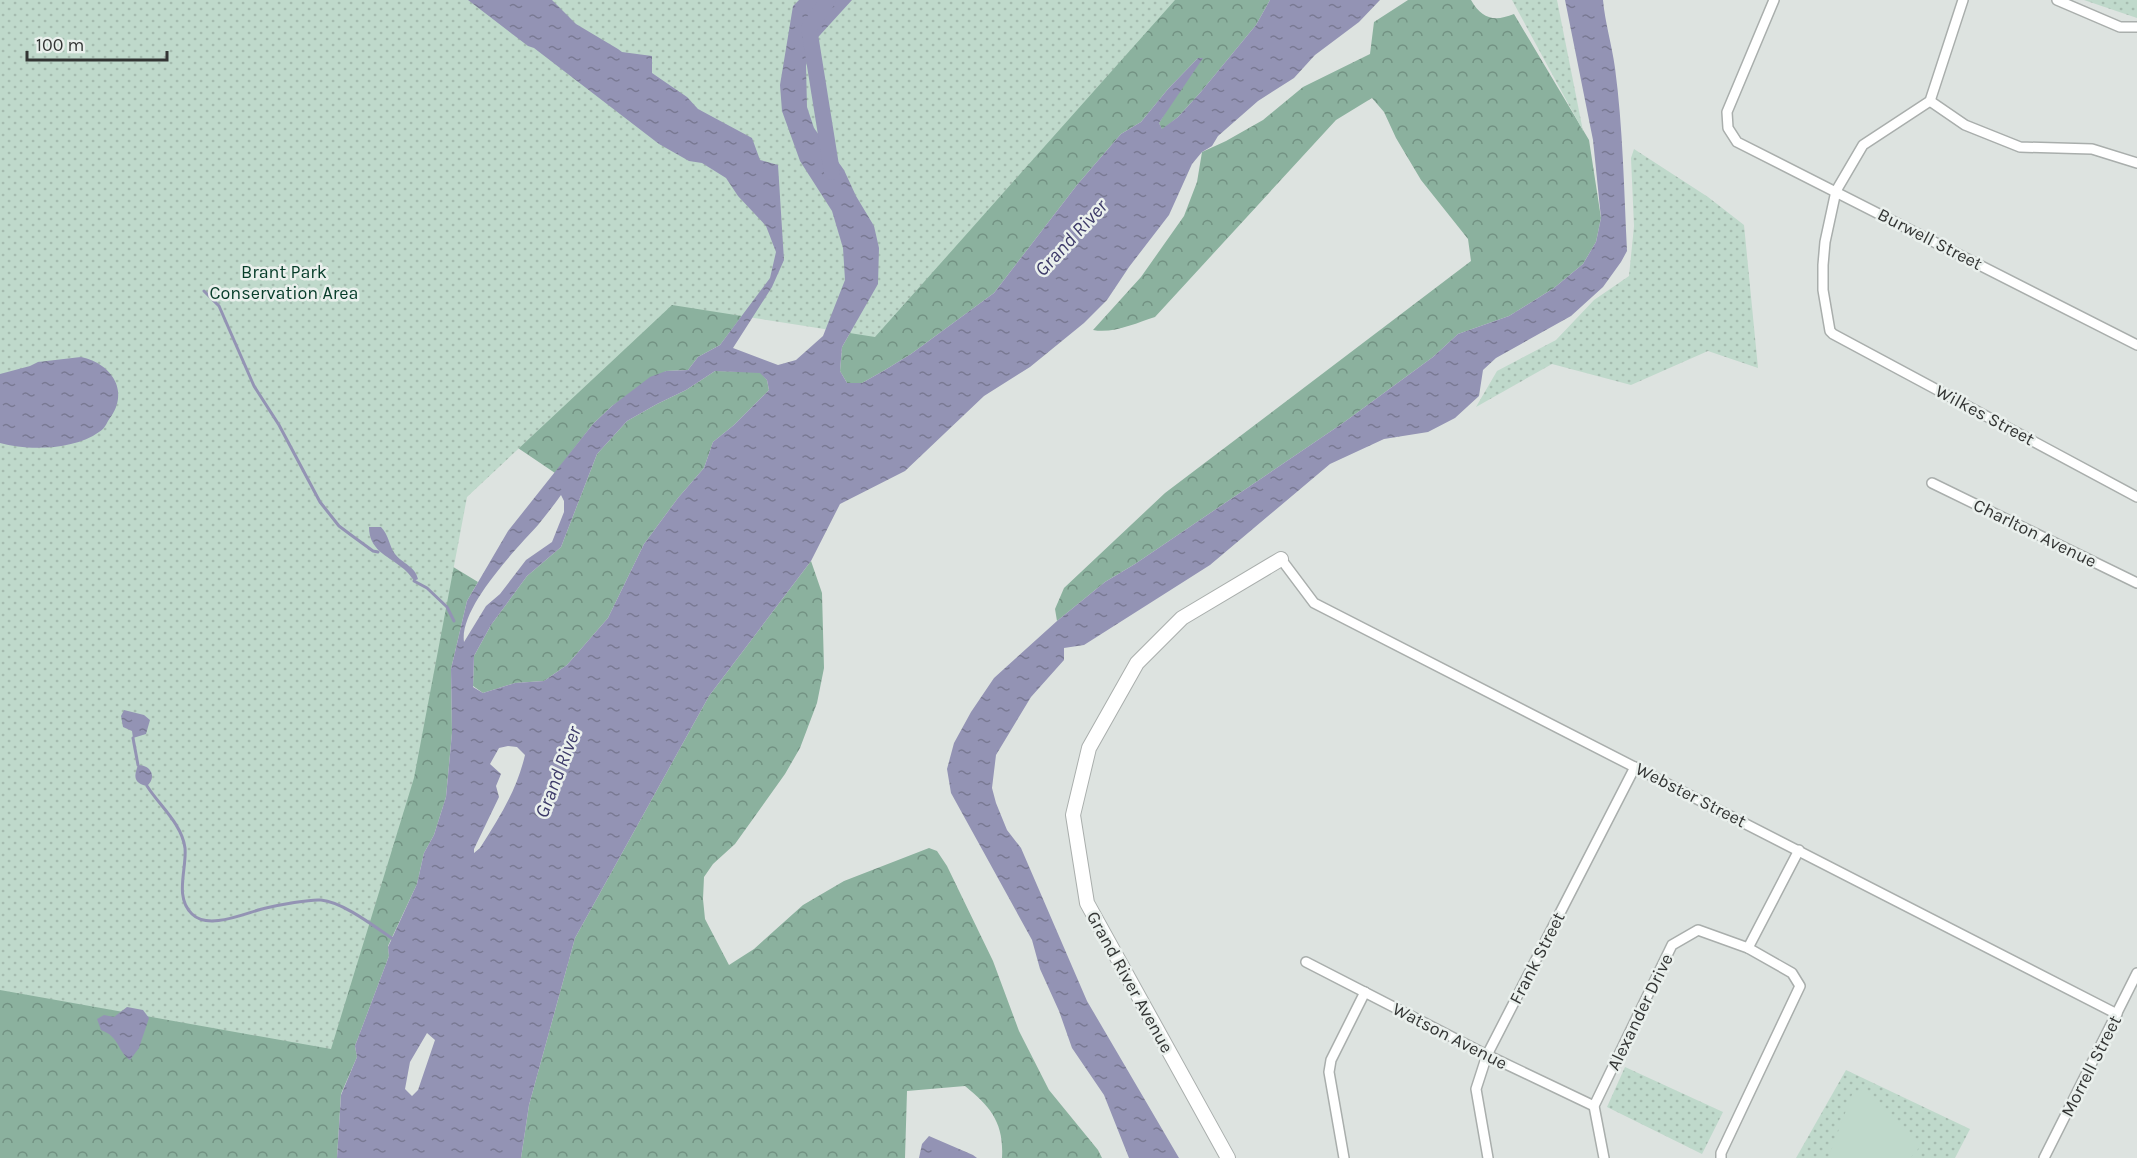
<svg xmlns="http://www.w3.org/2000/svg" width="2137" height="1158" font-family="Karla,sans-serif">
<defs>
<pattern id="forest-crowns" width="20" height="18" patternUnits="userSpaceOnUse" patternTransform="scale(1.5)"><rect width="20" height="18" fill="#8bb19e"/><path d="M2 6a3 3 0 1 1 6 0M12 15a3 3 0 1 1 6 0" fill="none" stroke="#729182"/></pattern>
<pattern id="park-dots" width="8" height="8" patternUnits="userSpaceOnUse" patternTransform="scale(1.5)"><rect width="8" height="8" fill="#bfd9cb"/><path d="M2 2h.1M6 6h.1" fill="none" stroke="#a5bbaf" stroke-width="1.8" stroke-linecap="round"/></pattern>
<pattern id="water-ripples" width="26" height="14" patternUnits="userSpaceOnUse" patternTransform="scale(1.5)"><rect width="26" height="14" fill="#9393b4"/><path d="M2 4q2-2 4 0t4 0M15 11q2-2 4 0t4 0" fill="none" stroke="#797993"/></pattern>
</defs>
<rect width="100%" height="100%" fill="#dde3e0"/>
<!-- forest -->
<g fill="url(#forest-crowns)">
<polygon points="0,0 389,528 478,582 467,601 451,669 452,733 446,797 434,835 424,853 417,884 388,946 389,956 355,1046 357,1057 341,1094 337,1158 0,1158"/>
<polygon points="852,0 1270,0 1256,25 1200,93 1178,117 1162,130 1159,123 1198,58 1168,89 1141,122 1121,134 1077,185 994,293 911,354 885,370 862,383 847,383 840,371 842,347 878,284"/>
<path d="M1408,0H1471C1482,19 1494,22 1514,14L1589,140L1601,218L1596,242L1583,264L1554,288L1509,316L1458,334L1433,357L1343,423L1135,564L1105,582L1057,621L1055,609L1064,588L1165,493L1471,261L1468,239L1421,180L1396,138L1384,112L1372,98L1336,120L1155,317C1136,323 1113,334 1093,330L1141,277L1184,216L1197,182L1202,152L1226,141L1263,120L1303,87L1370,54L1374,22Z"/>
<polygon points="644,262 754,300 720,345 698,357 688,370 666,371 612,406 593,424 555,473 460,409"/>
<polygon points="715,371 760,372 767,380 769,390 734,425 713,442 704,468 678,498 644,544 608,618 567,665 544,681 515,683 483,693 473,686 474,656 491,625 527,576 561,547 597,454 627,421 657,404 686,390"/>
<path d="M811,561L822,593L824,668L817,703L800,748L785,774L735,844L713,864L704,877L703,899L705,919L729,965L754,949L803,905L844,881L929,848L937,851L947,866L993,961L1019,1031L1049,1090L1098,1150L1102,1158H1002C1004,1123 991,1107 965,1086L907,1091L905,1158H521L529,1105L575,938L709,696Z"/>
</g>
<!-- park -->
<g fill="url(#park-dots)">
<polygon points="0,0 1175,0 875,337 672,305 467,497 414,778 331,1049 0,990"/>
<polygon points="1512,0 1557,0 1583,131"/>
<polygon points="2084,0 2137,0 2137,18"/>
<polygon points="1634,149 1708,197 1744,225 1758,368 1708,351 1631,385 1552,364 1476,407 1497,371 1556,340 1594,300 1629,276 1634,226 1631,158"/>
<polygon points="1625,1067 1723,1112 1702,1154 1607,1107"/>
<polygon points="1846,1070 1970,1129 1955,1158 1796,1158"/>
</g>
<!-- pitch -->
<polygon fill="#bfd9cb" points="1866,1089 1920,1144 1917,1151 1910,1158 1828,1158 1853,1092"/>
<!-- water -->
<g fill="url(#water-ripples)" fill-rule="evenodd">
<path d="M468,0H552L576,24L618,49L622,52L652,56V73L687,97L698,109L752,138L760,160L778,165L784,260L772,287L733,348L778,365L796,360L823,336L845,280L843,248L832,211L800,161L782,111L780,85L793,6L799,0H852L810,46L806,66L807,107L814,128L844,170L856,196L874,226L879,248L878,284L842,347L840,371L847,383H862L885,370L911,354L994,293L1077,185L1121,134L1141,122L1168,89L1198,58H1203L1159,123L1162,129L1178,117L1200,93L1256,25L1270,0H1380L1359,22L1315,55L1294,78L1258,101L1218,136L1212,146L1202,152L1192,164L1169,215L1129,267L1107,300L1084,323L1030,367L984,396L905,471L840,504L811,561L709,696L575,938L529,1105L521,1158H337L341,1095L357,1057L355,1046L389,956L388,947L417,884L424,853L434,835L446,797L452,733L451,669L467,601L508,531L593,424L612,406L650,377L666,371L688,370L698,357L720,345L770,278L776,252L766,226L738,196L726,178L702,163L689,161L659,144L534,48L528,46ZM715,371L760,373L767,380L769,390L734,425L713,442L704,468L678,498L644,544L608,618L567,665L544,681L515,683L483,693L473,687L474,656L491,625L527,576L561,547L597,454L627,421L657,404L686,390ZM561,495L564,501V512L552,542L526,560L500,594L486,606L464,642C459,608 516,549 538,525C546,515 554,505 561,495ZM508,746L517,747L525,755C517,790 499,818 480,848L474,853V849L499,797L496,786L501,774L490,764L499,748ZM427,1033L435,1040L418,1090L412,1096L405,1089L410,1062Z"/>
<path d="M1565,0H1603C1605,23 1612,45 1615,68C1623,128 1624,190 1627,251L1621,262L1603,287L1571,316L1496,358L1483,370L1479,396L1455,418L1428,432L1384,439L1330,464L1210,565L1084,645L1064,648V660L1031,697L996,755L992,788L996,803L1007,830L1021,848L1087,1001L1179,1158H1129L1104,1095L1072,1048L1059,1011L1040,969L1032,940L951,793L947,769L954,743L971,712L994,678L1057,621L1105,582L1135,564L1343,423L1433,357L1458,334L1509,316L1554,288L1583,264L1596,242L1601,218L1593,140Z"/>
<path d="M81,357C113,364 131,393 108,421C106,425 103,430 99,432C74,450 28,451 0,443V374L30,366L38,362Z"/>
<path d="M369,527H381C389,535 389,546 395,554C403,564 415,566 418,579L414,581C411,576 406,570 401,567C387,555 369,550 369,527Z"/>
<polygon points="124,710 144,715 150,720 146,734 133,738 132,731 123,727 121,716"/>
<path d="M138,765C151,765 157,777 147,786C133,783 134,776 138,765Z"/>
<path d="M127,1007L143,1010L149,1018L139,1048L130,1060C117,1051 120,1037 101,1030L97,1019L104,1015L114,1017Z"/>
<polygon points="929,1136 973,1155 977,1158 919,1158 922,1144"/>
</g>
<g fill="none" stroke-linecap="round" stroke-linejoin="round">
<!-- stream -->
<g stroke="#9393b4" stroke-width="3">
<polyline points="204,291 219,306 254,386 279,425 320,502 339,526 351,535 373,551 378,552"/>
<polyline points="414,581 427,588 447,607 454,621"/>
<polyline points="133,738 138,765"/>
<path d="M147,786C159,805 182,824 185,848C187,869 174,897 192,914C209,931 247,912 266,908C279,905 310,899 321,900C343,902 375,927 393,939"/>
</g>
<!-- river -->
<polyline stroke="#9393b4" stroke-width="16" points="828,0 809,28 832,172"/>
<defs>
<g id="street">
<polyline points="1774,0 1727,112 1728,128 1737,142 2137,345"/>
<polyline points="1963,0 1930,101 1863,145 1836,191 1825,242 1823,265 1823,290 1830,331 1833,334 2137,497"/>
<polyline points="2057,0 2120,27 2137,27"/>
<polyline points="1930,101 1965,125 2020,147 2092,149 2137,163"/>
<polyline points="1932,483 2137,583"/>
<polyline points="1281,559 1314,603 2117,1014"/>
<polyline points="1748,948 1799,850"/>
<polyline points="1306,962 1487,1055 1594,1106"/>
<polyline points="1344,1158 1329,1072 1331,1060 1365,992"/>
<polyline points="1488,1158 1476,1089 1487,1055 1635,767"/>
<polyline points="1604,1158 1594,1106 1672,945 1698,930 1748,948 1792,973 1800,986 1721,1153 1721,1158"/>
<polyline points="2044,1158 2137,973"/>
</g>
<polyline id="secondary" points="1228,1158 1087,903 1073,815 1089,748 1137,663 1182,618 1281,559"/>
</defs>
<!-- street casing -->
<use href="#street" stroke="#a9aeac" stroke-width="12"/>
<!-- secondary casing -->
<use href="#secondary" stroke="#a9aeac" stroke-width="16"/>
<!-- street -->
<use href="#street" stroke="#fff" stroke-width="9"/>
<!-- secondary -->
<use href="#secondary" stroke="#fff" stroke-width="14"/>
</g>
<g text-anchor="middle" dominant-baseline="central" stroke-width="5" stroke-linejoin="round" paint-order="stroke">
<!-- street labels -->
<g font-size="18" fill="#333534" stroke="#eaf0ed">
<text transform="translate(1930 239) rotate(27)">Burwell Street</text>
<text transform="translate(1985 415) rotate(28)">Wilkes Street</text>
<text transform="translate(2035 533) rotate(26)">Charlton Avenue</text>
<text transform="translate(1691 795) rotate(27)">Webster Street</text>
<text transform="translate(1537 958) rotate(-63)">Frank Street</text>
<text transform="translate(1130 982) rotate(61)">Grand River Avenue</text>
<text transform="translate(1640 1012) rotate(-64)">Alexander Drive</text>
<text transform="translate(1450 1036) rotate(27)">Watson Avenue</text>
<text transform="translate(2091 1066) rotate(-63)">Morrell Street</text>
</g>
<!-- park labels -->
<g font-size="18" fill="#063c29" stroke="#eaf0ed">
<text x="284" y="272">Brant Park<tspan x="284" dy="21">Conservation Area</tspan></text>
</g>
<!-- water labels -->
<g font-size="20" font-style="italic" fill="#3d3a69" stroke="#eaf0ed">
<text transform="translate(1071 238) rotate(-47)">Grand River</text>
<text transform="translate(558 772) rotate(-69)">Grand River</text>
</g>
</g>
<!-- scale -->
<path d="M27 51v9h140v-9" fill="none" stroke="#333534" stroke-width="3"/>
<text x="36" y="51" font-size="18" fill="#333534" stroke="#eaf0ed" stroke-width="4.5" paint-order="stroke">100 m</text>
</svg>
